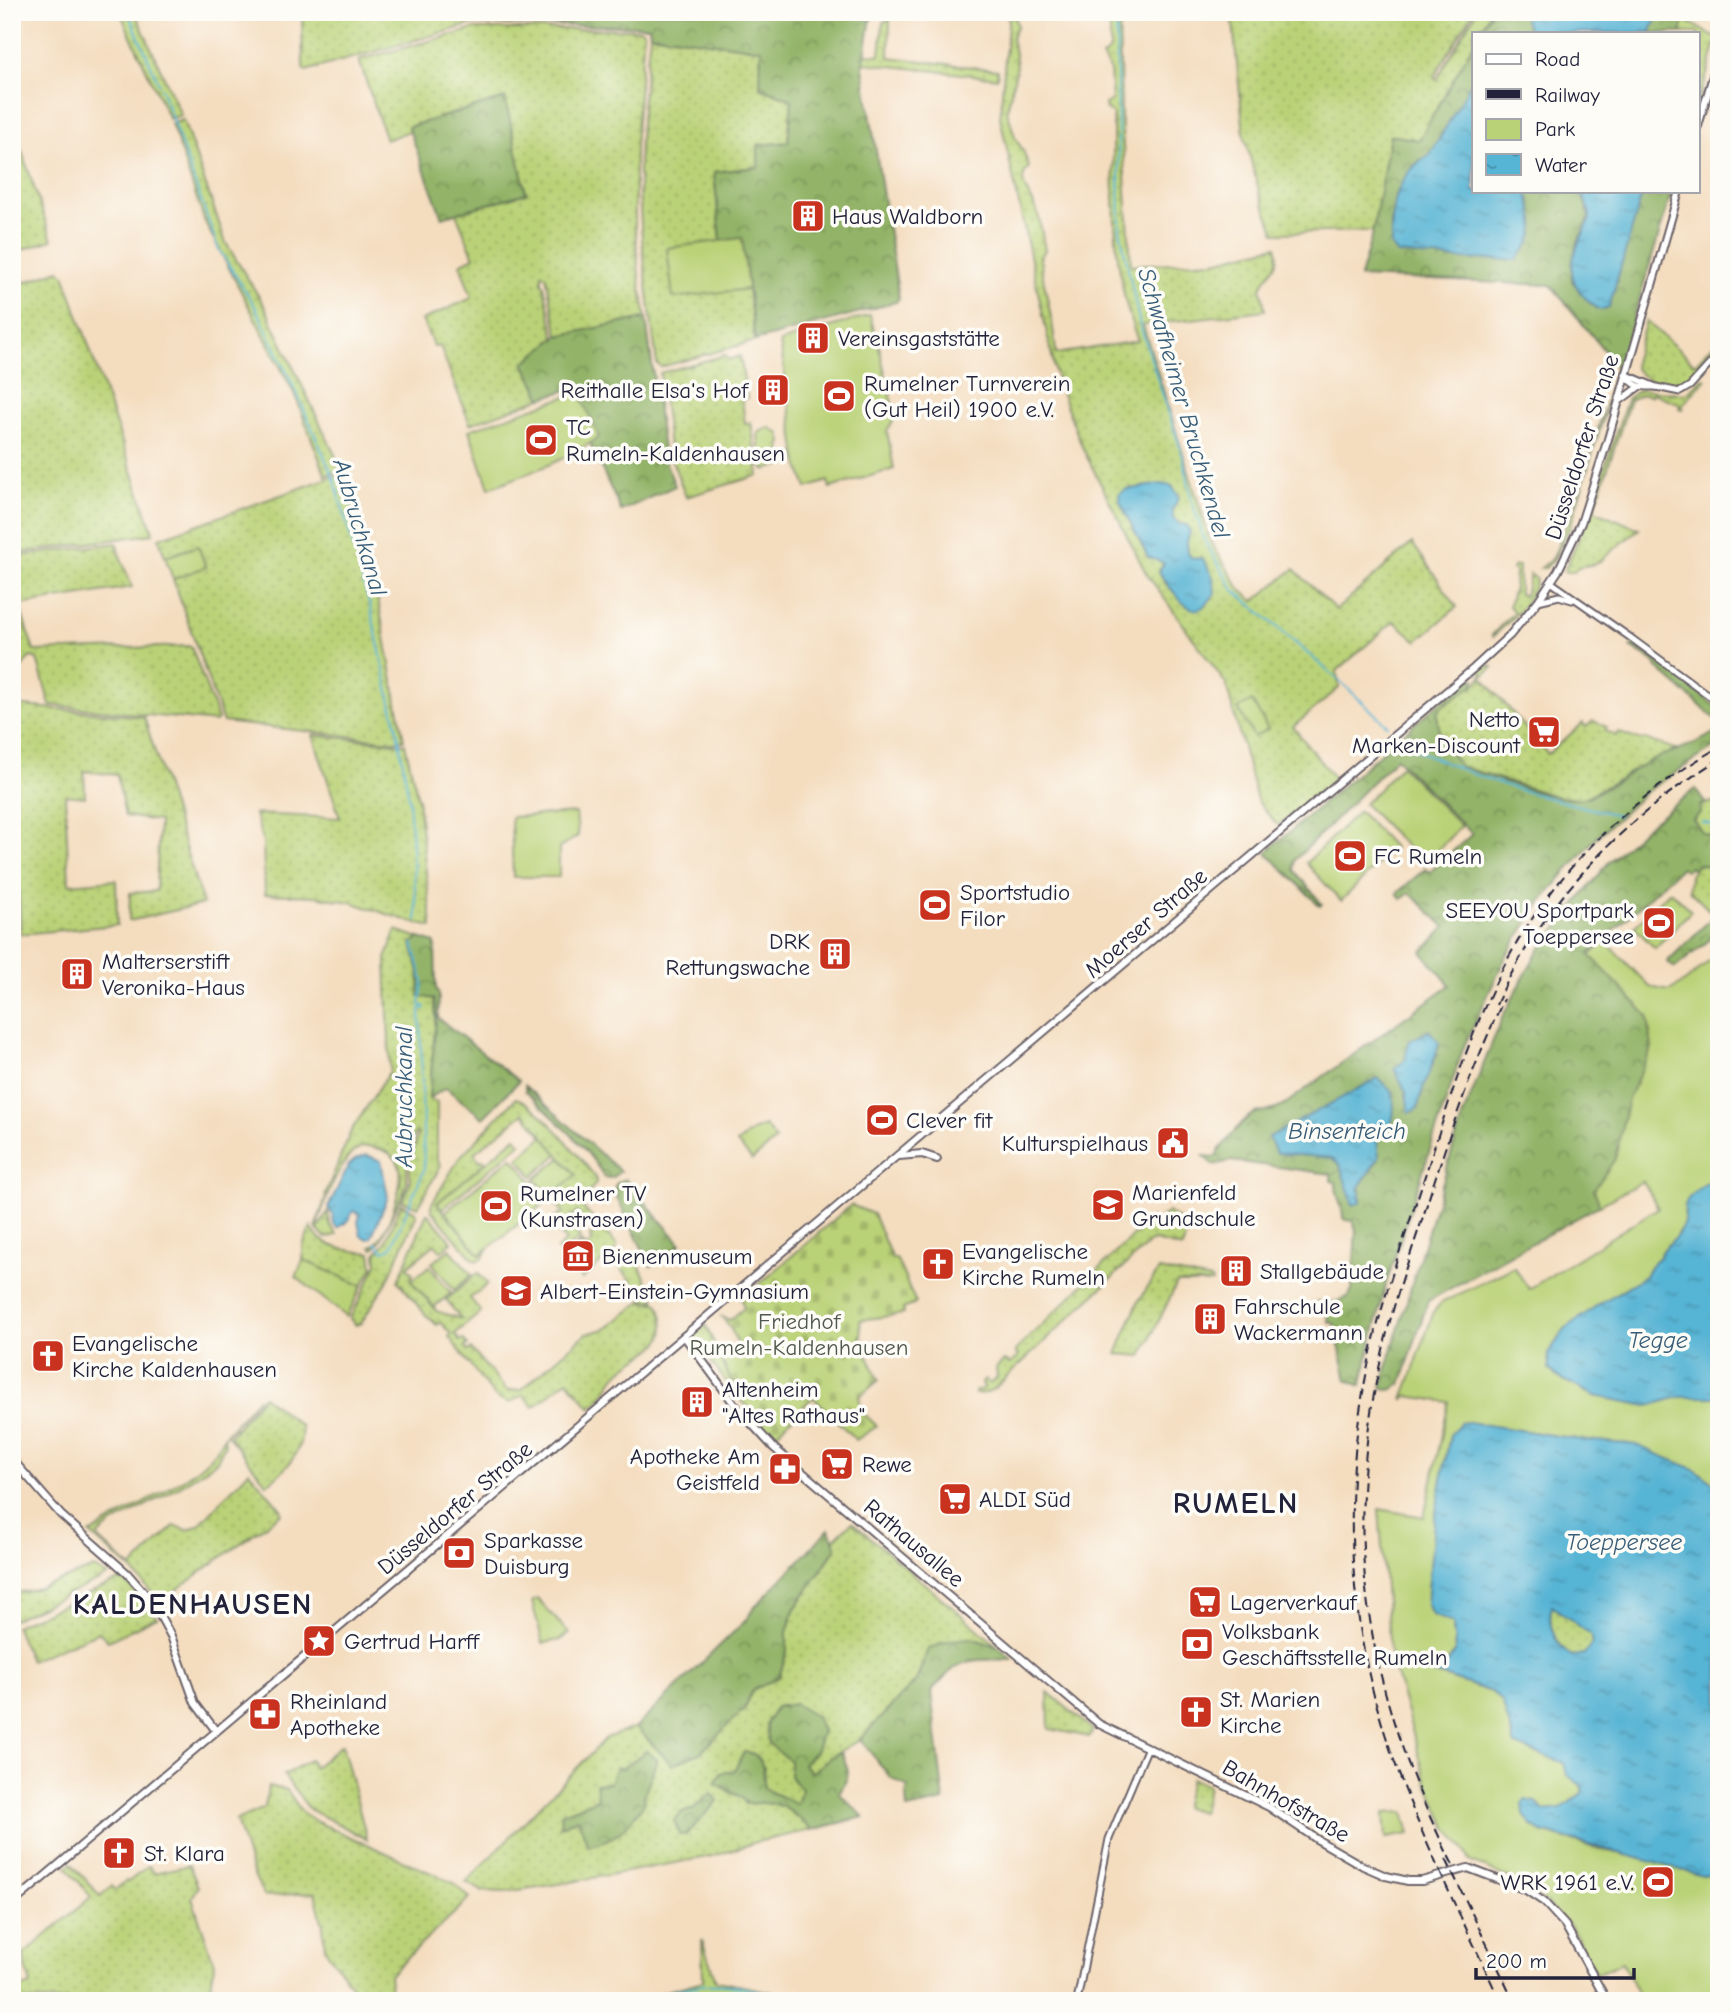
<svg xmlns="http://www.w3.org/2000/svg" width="1731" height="2013" font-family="'Comic Neue',sans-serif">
<defs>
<pattern id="grass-dots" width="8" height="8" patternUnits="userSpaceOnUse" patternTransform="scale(1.75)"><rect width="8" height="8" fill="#bad277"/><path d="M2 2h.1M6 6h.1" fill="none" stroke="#a0b468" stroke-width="1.8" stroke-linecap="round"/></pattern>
<pattern id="forest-crowns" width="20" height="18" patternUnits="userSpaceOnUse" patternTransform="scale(1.75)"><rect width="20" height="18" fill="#93b468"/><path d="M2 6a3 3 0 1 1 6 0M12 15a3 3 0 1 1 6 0" fill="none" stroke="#789257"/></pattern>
<pattern id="cemetery-stones" width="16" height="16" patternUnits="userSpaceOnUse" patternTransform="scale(1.75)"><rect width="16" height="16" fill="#bad277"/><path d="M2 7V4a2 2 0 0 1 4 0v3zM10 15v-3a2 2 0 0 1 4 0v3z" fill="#a0b468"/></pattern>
<pattern id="water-ripples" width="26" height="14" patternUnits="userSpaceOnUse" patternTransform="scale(1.75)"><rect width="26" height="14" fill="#56b4d4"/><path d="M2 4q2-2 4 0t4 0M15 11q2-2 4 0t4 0" fill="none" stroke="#4792ad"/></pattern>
</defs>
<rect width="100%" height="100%" fill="#fdfcf7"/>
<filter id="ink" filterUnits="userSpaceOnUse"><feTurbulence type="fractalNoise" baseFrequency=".0143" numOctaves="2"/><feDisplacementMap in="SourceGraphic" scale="14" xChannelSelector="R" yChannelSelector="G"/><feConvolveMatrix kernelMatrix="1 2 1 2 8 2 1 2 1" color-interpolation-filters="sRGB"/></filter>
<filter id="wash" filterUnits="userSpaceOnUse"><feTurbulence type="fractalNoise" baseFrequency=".00686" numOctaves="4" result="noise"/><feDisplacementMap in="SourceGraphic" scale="28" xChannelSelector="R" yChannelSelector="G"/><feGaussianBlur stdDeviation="1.57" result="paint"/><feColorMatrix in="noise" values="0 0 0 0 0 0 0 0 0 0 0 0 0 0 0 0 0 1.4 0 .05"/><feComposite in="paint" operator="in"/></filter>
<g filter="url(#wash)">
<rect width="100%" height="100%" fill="#f4ddbf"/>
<!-- grass -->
<g fill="url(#grass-dots)" stroke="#6e7a59" stroke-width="2" fill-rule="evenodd">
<polygon points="120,12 135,12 181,115 169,119"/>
<polygon points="302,12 531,12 530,25 473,24 306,71 303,69"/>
<path d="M1009,12H1014L1017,26L1012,37L1017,66L1007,110L1015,137L1024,153L1029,167C1014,183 1032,196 1037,211C1041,223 1042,237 1045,250L1040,258C1044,290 1054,321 1056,354L1138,341C1110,271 1114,189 1113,114L1106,110L1105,104L1112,100L1110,70L1102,57L1110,50V12H1119L1121,116L1131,265L1215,261L1276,246C1283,268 1267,270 1261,288L1265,310L1143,325L1211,543L1241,590L1254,601L1294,569L1336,610L1412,543L1457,607L1417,641L1394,621L1337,671L1339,688L1293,727L1335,779L1280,824H1276L1257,800L1226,684L1146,573L1083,449L1058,384L1000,117ZM1178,498L1173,509V519C1184,527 1187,540 1188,553L1192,558L1174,592L1164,582L1159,571L1164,563L1148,557L1120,502Z"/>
<polygon points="1232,12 1473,12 1434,77 1437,79 1476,12 1490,12 1479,33 1474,33 1474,43 1419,141 1390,136 1373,231 1275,233 1260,194 1244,135"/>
<polygon points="1684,19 1717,39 1699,102 1698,33 1681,33"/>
<polygon points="890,20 889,57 998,70 997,78 863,63 865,54 880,55 883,22"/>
<polygon points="474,29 640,29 644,31 635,145 635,228 639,276 646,318 558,336 546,276 542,274 542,283 544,286 555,339 524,363 542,398 470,424 440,346 434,347 422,320 472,298 460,264 474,257 456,213 526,193 505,99 409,127 409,131 386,140 359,60"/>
<path d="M650,34L761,49L792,100L788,142L759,167L714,172L721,241L667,248L674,297L748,289L755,341L661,367L657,364C649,300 639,237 639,172C639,126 645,80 650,34Z"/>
<polygon points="183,120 226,243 264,305 342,470 326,476 295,395 205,222 171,123"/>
<polygon points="12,144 17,144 21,149 52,240 12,253"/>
<polygon points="59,270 64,274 153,532 152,534 12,554 12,287"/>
<path d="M1646,321L1695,364L1719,338V348L1685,384C1670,390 1644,381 1635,368L1634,362Z"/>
<polygon points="726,355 728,360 740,356 747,398 742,399 745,424 751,423 759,475 686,497 670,455 660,373"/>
<polygon points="1612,360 1621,360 1570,527 1553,561 1545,568 1541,568 1553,558 1577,498 1616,369"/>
<path d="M1702,378L1706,379L1682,405L1683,409L1679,408L1680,404L1653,393L1651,396C1640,392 1639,396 1630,400L1594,510L1639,529L1596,564L1578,567L1574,572H1564L1584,526L1628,398L1641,389L1683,394L1689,392Z"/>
<polygon points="343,473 379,605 404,740 392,741 223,722 173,579 206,566 198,546 165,557 159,538"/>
<polygon points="117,543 119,553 132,587 19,605 34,651 191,646 218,719 216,722 50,705 37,659 33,657 29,658 22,668 12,667 12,557"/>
<path d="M1514,566H1519V594L1525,596L1530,574L1536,579C1532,604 1510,619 1493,637L1492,635L1514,612L1509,606L1514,587L1515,571L1512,569Z"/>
<polygon points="1488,665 1493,667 1482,677 1548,754 1583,723 1586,727 1593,721 1607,727 1605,731 1616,736 1618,732 1641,741 1644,739 1676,749 1582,799 1558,797 1459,766 1439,731 1437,712 1443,705 1477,683 1483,674 1480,670"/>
<polygon points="12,705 144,717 203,904 129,921 130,893 156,891 159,821 125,816 117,775 84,771 85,797 65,795 69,884 116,880 117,925 21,934 12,769"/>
<polygon points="313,735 405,744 418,799 432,927 415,923 350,902 315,896 265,894 263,843 255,814 340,818"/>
<polygon points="1712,802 1719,804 1719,838 1702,833 1692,818 1701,812 1700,806"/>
<polygon points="1698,864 1719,868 1719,911 1714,915 1689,890 1690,875"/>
<path d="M396,930L419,938L412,943L420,976L419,995L434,999L436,1017L429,1098L437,1103V1160L441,1165L418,1207L402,1201L410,1183V1162L418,1134L415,1133L407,1155V1182L404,1191L380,1242L373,1249L371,1247C383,1239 389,1223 393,1210C401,1186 411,1156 376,1148C367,1145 358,1147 351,1154C335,1171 326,1200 318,1222L319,1228L328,1211L330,1225L337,1235L326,1238L317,1230L316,1225L326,1197L325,1195L351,1131L390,1071L386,959Z"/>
<path d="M516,1098C541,1106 579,1157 596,1178V1183L590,1191L575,1200L553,1194L575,1175L524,1113L474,1153L480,1161L483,1159L486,1163L437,1203L480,1255L489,1248L482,1259L477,1261L472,1258L432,1211L431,1205L460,1157Z"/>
<polygon points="556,1200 582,1202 583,1208 617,1245 616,1250 582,1279 570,1264 573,1262 577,1266 590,1255 582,1244 568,1255 571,1260 568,1262 563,1257 581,1242 586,1247 593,1241 590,1237 594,1233 577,1212 567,1221 580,1238 561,1254 557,1249 566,1241 550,1222 563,1212 554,1201"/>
<polygon points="401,1204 416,1212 416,1216 387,1282 361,1323 356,1325 350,1319 377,1264 376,1253 385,1243"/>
<polygon points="1168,1212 1189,1227 1182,1248 1155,1241 1149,1243 995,1388 986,1393 975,1394 976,1390 980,1390 984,1387 982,1383 985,1380 989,1384 997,1378 996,1368 1004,1361 1010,1364 1018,1357 1015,1351 1151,1218 1157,1222"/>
<path d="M427,1213L452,1242L441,1251L435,1244L407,1267L413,1274L411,1280L436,1311L461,1319L446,1300L478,1273L488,1284L470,1298L481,1312L455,1334L460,1341L463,1339L468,1345L465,1347L468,1351L471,1349L507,1391L521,1390L586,1334L605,1329L641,1302L658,1303C680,1354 636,1349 614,1378C605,1392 605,1397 591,1408L567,1380L534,1407L523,1395L510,1403L497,1398L491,1392L449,1337L451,1334L440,1322L437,1325L425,1314L398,1281Z"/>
<path d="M311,1227C320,1248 350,1251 371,1253L373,1267L362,1286L303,1260V1246Z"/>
<polygon points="632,1254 635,1256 656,1301 642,1300 645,1297 618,1265"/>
<polygon points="1159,1270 1212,1280 1212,1283 1177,1283 1142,1356 1117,1354 1138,1302"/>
<polygon points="706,1326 740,1400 695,1341 696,1332"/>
<path d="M263,1396L301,1426C305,1451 286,1470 267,1484L229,1437Z"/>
<path d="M258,1398L224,1438L225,1444L217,1461L176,1489L112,1524L98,1535L99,1539L131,1568L174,1526L188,1530L199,1525L249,1471L281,1509L282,1513L160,1602L131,1569L90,1534C122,1512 211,1474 223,1438Z"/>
<path d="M852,1522L999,1647L971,1638L929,1649L916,1681L860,1739L829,1758L812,1773L803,1764L816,1750L790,1761L802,1789L797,1804L764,1789V1767L738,1764L728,1791L741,1797L746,1804C781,1800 787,1807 812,1830L756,1842L718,1855L565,1883L505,1892L482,1891L466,1882L606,1738L636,1727L652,1742L745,1708L752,1691L779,1676L787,1651V1632L794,1610L836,1548L833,1540ZM646,1752L644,1796L582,1826L578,1818L560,1827L572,1809L598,1799L621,1770Z"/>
<polygon points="94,1568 108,1576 12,1620 12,1594 39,1588"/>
<polygon points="119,1580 126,1582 157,1617 108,1641 99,1632 30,1661 15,1626"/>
<path d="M1552,1606L1590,1634L1592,1643L1584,1654L1572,1656C1556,1646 1546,1625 1552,1606Z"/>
<polygon points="1048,1692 1093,1730 1090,1737 1049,1729"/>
<polygon points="342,1744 367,1839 309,1809 284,1775 310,1760 314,1768"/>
<polygon points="1191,1778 1208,1786 1202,1812 1183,1807"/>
<polygon points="268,1786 287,1790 302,1812 317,1822 454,1883 470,1898 389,1975 392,2001 341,2001 353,1988 325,1949 323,1926 315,1893 264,1896 252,1871 236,1820 265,1808"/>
<polygon points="71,1863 100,1896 112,1886 115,1890 126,1881 128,1882 149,1866 154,1873 189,1865 198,1887 192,1898 214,1963 211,1988 213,2001 12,2001 12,1992 31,1985 23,1955 91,1897 67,1867"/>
<polygon points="702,1940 716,1981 773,1992 772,2001 631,2001 703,1981"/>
</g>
<!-- forest -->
<g fill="url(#forest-crowns)" stroke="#5a6b52" stroke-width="2" fill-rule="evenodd">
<polygon points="531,12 872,12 863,68 899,298 896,302 755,341 742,238 721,241 714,172 758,167 758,145 788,142 792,100 760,87 761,49 650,34 649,26 530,25"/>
<polygon points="1491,12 1522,12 1530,33 1479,33"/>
<polygon points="1659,12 1686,12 1681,33 1650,33"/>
<path d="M1474,43V78L1440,140L1430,155L1419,161L1395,197L1391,218V246L1532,206L1526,191H1580C1596,225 1587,216 1576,247C1573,257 1573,270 1572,281L1591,304L1600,310L1609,307L1643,191H1672L1621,360H1612L1551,285L1360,277L1373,231L1390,135L1419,140Z"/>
<polygon points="505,98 526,193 442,217 408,127"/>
<polygon points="646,318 664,458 675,486 621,511 590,443 598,437 577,387 542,398 524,363 558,336"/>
<polygon points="1632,645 1657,660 1719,709 1719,722 1657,668 1654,662 1630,647"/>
<path d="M1472,678L1475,679L1474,685L1443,705L1437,712L1439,731L1459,766C1485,774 1561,805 1584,798C1608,790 1628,772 1650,761C1673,750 1699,745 1719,729V744L1646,792L1593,841L1543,899L1506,956L1464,1046L1386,1284L1361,1386L1347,1380L1334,1323H1329L1328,1315L1318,1305V1301L1328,1305L1348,1297L1352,1290L1356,1230L1353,1221L1345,1220L1343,1218C1343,1206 1335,1195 1336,1182L1331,1181V1174L1231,1161L1213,1165L1204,1156L1215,1157C1220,1148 1244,1118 1253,1114C1261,1110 1270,1113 1281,1107L1450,985L1422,952L1445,927L1410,893L1401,899L1397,893L1425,869L1430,872L1472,834L1396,758L1295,860L1294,870L1322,904L1320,906L1266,852L1440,702ZM1437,1055C1428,1070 1420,1090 1418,1108L1409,1112L1406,1092L1395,1069L1405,1060ZM1389,1130L1376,1140L1379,1158L1359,1187L1361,1202L1353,1205L1340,1165L1332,1158Z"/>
<polygon points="1695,789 1705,803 1700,806 1701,812 1693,819 1702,833 1719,838 1719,868 1698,864 1693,870 1690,867 1686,871 1681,867 1589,954 1648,1016 1652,1048 1628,1099 1615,1159 1594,1190 1600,1205 1428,1301 1401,1384 1391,1390 1381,1387 1462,1118 1503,1016 1535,956 1609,862 1645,828"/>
<polygon points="1719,911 1719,932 1675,968 1667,962"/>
<polygon points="419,938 435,943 436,989 439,994 438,1018 519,1081 483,1118 446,1088 429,1098 436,1017 434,999 419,996 420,976 412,943"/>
<path d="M525,1086L620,1171L612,1178L604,1177C585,1143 553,1118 525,1091Z"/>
<polygon points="625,1179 681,1244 651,1266 614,1192 616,1184"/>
<polygon points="829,1529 836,1548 794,1610 787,1632 787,1651 779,1677 752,1691 745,1708 700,1753 672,1765 636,1727 745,1621 754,1608"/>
<path d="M971,1638L999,1647L1012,1659C966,1661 962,1655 931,1692L944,1801L907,1809L906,1794L908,1787L890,1777L860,1739L916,1681L928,1649L951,1640Z"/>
<path d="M795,1704L816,1717L822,1731L816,1750L803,1764L812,1773L829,1758L841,1752C850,1772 851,1774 839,1793L864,1817L812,1830C787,1807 781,1800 746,1804L741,1797L715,1783L721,1773L734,1771L744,1752C765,1752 764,1773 764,1789L797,1804L802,1789L790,1776V1761L769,1744L766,1724L776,1707Z"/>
<path d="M646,1751L657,1759L644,1796L645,1802C624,1830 622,1837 588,1846L578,1818L560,1827L561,1814L598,1799L596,1784L610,1783L616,1767L621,1769Z"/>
<polygon points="711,1793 718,1801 686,1835 680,1835 674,1820 682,1812 692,1810"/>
</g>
<!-- cemetery -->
<polygon fill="url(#cemetery-stones)" stroke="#6e7a59" stroke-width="2" points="851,1205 873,1214 892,1259 896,1258 916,1303 903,1309 904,1314 860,1320 862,1344 879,1380 859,1397 863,1413 877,1426 856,1440 813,1397 772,1438 749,1408 740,1400 721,1359 741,1351 730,1327 722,1317 730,1320 744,1308 741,1297 746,1293 748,1294"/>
<!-- park -->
<g fill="#bad277" stroke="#6e7a59" stroke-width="2">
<polygon points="742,238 748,289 673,298 667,248"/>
<polygon points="870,315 876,338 877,338 895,417 887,431 894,469 830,488 828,481 807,488 798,464 780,342"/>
<path d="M579,392L599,437C570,459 524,475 489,488L469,430Z"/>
<polygon points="769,427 780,434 782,442 780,447 785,460 782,465 766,470 760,466 758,433"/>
<polygon points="198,546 206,567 173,579 165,557"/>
<polygon points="1252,701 1268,729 1254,737 1238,709"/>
<polygon points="1401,766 1461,826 1424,864 1364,804"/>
<polygon points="1359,811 1394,848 1341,901 1306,863"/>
<polygon points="576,813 578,836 559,848 559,877 513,877 511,817"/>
<polygon points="1670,891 1691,911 1655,948 1634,927"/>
<polygon points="1606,942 1650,987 1669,991 1686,981 1719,953 1719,1176 1698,1190 1685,1206 1684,1223 1674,1239 1661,1252 1660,1257 1654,1261 1645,1276 1599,1304 1565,1329 1548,1354 1556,1376 1595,1396 1648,1406 1679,1397 1719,1397 1719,1487 1636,1445 1576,1439 1468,1422 1450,1435 1434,1523 1427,1603 1432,1615 1453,1623 1455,1652 1443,1669 1429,1665 1426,1671 1492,1692 1502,1701 1515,1745 1565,1763 1582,1786 1583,1792 1561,1809 1543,1811 1531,1825 1542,1832 1602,1850 1633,1856 1703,1876 1719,1873 1719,2001 1641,2001 1622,1962 1597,1974 1571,1927 1528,1886 1471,1862 1462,1847 1447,1827 1427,1783 1390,1653 1379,1509 1424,1517 1449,1402 1407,1396 1403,1400 1434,1311 1441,1303 1514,1267 1529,1289 1658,1208 1643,1181 1600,1205 1594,1190 1615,1159 1628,1099 1652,1048 1648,1016 1590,955"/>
<polygon points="765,1126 776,1140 752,1160 737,1143 756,1129"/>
<polygon points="543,1136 558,1154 533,1176 518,1158"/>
<polygon points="516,1137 521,1143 442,1209 437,1203"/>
<polygon points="512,1157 548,1200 480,1255 445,1212"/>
<polygon points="561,1158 576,1175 550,1197 535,1179"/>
<polygon points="450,1249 472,1275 454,1290 432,1263"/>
<polygon points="303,1260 362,1286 347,1317 296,1277"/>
<polygon points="429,1266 451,1293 434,1307 411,1281"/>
<polygon points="537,1599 569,1633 560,1640 543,1643 532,1602"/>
<polygon points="1404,1812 1410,1834 1386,1838 1384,1813"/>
</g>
<!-- water -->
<g fill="url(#water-ripples)" stroke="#3c6b88" stroke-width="2" fill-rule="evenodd">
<polygon points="1522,12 1659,12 1650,33 1530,33"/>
<path d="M1474,78C1474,90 1470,107 1474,117V191H1526C1537,220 1540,237 1516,260L1455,259L1398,254L1391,246C1391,210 1394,174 1430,155Z"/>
<path d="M1580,191H1643L1609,307L1600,310C1569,289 1565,269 1582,236C1585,230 1590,223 1590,216C1590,207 1584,199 1580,191Z"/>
<path d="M1161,484L1172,486L1179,498L1173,509V518L1179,524L1187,525L1190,532L1187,542L1188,553L1192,558L1203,559L1213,577L1215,593C1202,614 1192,615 1176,595C1169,586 1164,581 1159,571L1164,563L1148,557L1120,502L1119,494L1124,490Z"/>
<path d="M1429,1031L1439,1041C1436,1064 1421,1084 1418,1108L1409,1113L1406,1092L1394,1069L1405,1060L1409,1041Z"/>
<path d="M1378,1078L1393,1093C1395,1115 1395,1126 1377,1140L1379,1157L1359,1187L1361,1202L1353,1205L1340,1165L1332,1158L1276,1153L1269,1137Z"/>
<polygon points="367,1155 381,1161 388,1197 371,1238 368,1239 361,1236 358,1222 360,1214 353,1211 349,1220 338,1228 334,1225 333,1215 328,1208 348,1166 356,1159"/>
<path d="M1719,1176V1397H1679L1648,1406L1595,1396L1556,1376L1549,1369L1548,1354L1565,1329L1599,1304L1645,1276L1654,1261L1660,1257L1661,1252C1670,1243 1681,1234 1684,1221C1686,1216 1684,1210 1685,1205C1689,1192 1709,1182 1719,1176Z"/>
<path d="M1468,1422L1576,1439L1636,1445L1696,1470L1719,1487V1873L1703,1876L1542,1832L1531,1825L1524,1815L1523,1803L1525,1800L1536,1802L1544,1811L1561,1809L1583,1792L1582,1786L1567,1775L1564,1763L1515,1745L1502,1701L1492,1692L1425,1670L1428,1665L1443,1669L1455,1652L1453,1623L1432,1615L1427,1603L1434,1523L1450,1435L1460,1423ZM1552,1606L1590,1634L1592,1643L1584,1654L1572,1656C1556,1646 1546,1625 1552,1606Z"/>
</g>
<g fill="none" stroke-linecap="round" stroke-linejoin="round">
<!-- stream -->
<g stroke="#56b4d4" stroke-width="2">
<polyline points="128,12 159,84"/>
<polyline points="1116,12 1120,230 1140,325 1183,456 1192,501 1205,542 1234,590 1342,683 1388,726"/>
<polyline points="161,88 218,248 255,306 297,394 335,481 370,606 398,734 409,799 417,920"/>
<path d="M1402,742C1471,779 1543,798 1618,815"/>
<polyline points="1702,822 1719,827"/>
<polyline points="413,943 423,982 420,1005 424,1006"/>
<polyline points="376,1243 384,1251 391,1248 424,1170 420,1009 425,1008"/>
<path d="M642,2001C658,1996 674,1990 690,1987C726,1980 761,1991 795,2001"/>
</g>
</g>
</g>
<g filter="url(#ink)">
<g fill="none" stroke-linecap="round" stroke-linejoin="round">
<defs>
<g id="tertiary">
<polyline points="1625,374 1656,387 1680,392 1690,386 1719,354"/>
<path d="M1626,375C1635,388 1642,387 1656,387"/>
<polyline points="1620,401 1639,387"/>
<polyline points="1551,582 1631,638 1719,703"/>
<polyline points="1538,601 1559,596 1572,600"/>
<polyline points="1077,2001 1109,1839 1148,1747"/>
</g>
<g id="secondary">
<polyline points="1698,126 1719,56"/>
<polyline points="899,1156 922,1154 937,1159"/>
<polyline points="684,1336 738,1409 774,1448 1099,1724 1269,1807 1318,1840 1363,1866 1386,1876 1408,1881 1422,1881 1468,1868 1526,1890 1544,1902 1565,1925 1607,2001"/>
<polyline points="12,1459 61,1515 127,1573 153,1603 171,1636 195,1703 216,1731"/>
<polyline points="12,1904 1474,668 1510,635 1538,601 1558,571 1581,523 1608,439 1679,191"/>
</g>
</defs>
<!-- tertiary casing -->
<use href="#tertiary" stroke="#6c6369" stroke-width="9"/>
<!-- secondary casing -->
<use href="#secondary" stroke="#6c6369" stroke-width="10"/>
<!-- tertiary -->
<use href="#tertiary" stroke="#fff" stroke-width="5"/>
<!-- secondary -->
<use href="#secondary" stroke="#fff" stroke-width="6"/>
<!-- rail -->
<g stroke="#22223b" stroke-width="2" stroke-dasharray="10 5" stroke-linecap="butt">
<path d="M1496,1005C1543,901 1623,819 1719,759"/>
<polyline points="1446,1859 1514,2001"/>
<path d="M1453,1865C1368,1697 1340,1544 1381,1359C1391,1310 1407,1264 1423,1217C1446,1143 1471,1069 1504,999"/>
<path d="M1500,2001C1444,1878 1377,1756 1359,1620C1345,1525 1352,1428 1375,1335C1390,1274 1413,1214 1432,1154C1457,1077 1482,997 1526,928C1575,852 1641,792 1719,747"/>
</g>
</g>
</g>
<!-- icons -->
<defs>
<symbol id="building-square" viewBox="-11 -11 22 22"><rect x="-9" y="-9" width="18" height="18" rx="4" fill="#c8321e" stroke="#fdfcf7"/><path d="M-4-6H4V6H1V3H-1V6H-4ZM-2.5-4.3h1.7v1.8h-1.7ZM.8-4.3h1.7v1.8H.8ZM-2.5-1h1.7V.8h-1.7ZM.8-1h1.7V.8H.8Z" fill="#fff"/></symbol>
<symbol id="stadium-square" viewBox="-11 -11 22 22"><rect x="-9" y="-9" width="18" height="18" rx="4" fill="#c8321e" stroke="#fdfcf7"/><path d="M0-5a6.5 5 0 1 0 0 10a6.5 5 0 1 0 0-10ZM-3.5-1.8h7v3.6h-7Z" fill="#fff"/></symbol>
<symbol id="supermarket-square" viewBox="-11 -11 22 22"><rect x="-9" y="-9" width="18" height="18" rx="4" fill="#c8321e" stroke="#fdfcf7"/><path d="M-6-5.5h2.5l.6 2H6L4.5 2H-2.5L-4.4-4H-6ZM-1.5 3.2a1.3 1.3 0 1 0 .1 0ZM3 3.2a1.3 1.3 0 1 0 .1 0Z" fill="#fff"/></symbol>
<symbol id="civic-square" viewBox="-11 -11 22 22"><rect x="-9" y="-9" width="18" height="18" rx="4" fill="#c8321e" stroke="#fdfcf7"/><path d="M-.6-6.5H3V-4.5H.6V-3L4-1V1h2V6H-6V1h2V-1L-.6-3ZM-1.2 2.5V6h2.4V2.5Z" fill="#fff"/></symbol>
<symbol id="school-square" viewBox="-11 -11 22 22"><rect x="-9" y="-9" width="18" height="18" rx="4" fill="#c8321e" stroke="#fdfcf7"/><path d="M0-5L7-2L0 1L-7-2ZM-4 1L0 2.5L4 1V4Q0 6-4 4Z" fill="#fff"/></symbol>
<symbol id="museum-square" viewBox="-11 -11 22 22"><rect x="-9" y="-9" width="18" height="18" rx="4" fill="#c8321e" stroke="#fdfcf7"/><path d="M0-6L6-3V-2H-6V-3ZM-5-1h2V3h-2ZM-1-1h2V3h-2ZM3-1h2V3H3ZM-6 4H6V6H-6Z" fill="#fff"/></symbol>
<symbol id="church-square" viewBox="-11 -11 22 22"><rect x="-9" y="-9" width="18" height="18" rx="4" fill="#c8321e" stroke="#fdfcf7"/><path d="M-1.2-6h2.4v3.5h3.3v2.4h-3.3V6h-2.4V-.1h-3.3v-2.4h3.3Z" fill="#fff"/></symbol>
<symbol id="pharmacy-square" viewBox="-11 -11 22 22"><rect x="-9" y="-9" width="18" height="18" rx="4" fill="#c8321e" stroke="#fdfcf7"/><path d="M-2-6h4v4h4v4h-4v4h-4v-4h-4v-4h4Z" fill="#fff"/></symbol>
<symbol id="bank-square" viewBox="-11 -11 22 22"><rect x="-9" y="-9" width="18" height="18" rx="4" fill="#c8321e" stroke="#fdfcf7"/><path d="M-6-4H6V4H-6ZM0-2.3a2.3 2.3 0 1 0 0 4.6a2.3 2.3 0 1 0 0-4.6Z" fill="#fff"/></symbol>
<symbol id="sight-square" viewBox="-11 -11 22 22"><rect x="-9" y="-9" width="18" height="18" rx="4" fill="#c8321e" stroke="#fdfcf7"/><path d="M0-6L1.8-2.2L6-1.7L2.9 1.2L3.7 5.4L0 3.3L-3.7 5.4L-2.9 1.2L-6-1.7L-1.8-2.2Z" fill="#fff"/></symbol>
</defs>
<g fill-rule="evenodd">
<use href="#building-square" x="789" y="197" width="38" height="38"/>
<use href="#building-square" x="794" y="319" width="38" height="38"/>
<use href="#building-square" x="754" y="371" width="38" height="38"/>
<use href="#stadium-square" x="820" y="377" width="38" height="38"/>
<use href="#stadium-square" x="522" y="421" width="38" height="38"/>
<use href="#supermarket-square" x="1525" y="713" width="38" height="38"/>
<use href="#stadium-square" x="1331" y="837" width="38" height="38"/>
<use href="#stadium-square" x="916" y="886" width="38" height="38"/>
<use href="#stadium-square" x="1640" y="904" width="38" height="38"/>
<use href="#building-square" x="816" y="935" width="38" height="38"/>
<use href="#building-square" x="58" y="955" width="38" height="38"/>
<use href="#stadium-square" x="863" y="1101" width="38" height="38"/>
<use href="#civic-square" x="1154" y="1124" width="38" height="38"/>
<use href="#school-square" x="1089" y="1186" width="38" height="38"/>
<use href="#stadium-square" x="477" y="1187" width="38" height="38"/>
<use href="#museum-square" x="559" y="1237" width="38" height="38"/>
<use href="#church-square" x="919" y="1245" width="38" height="38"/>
<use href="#building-square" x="1217" y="1252" width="38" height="38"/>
<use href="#school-square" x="497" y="1272" width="38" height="38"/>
<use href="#building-square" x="1191" y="1300" width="38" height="38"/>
<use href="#church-square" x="29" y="1337" width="38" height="38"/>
<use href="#building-square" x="678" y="1383" width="38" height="38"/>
<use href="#supermarket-square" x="818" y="1445" width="38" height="38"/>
<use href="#pharmacy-square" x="766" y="1450" width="38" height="38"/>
<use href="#supermarket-square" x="936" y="1480" width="38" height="38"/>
<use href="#bank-square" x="440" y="1534" width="38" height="38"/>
<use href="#supermarket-square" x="1186" y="1583" width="38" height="38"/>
<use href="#sight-square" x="300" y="1622" width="38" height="38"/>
<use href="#bank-square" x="1178" y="1625" width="38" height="38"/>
<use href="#church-square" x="1177" y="1693" width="38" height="38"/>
<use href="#pharmacy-square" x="246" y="1695" width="38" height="38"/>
<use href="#church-square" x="100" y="1834" width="38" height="38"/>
<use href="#stadium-square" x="1639" y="1863" width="38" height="38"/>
</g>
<g text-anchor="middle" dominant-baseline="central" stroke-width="7" stroke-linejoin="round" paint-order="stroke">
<!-- poi labels -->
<g font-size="23" fill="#22223b" stroke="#fdfcf7" text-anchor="start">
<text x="832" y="216">Haus Waldborn</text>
<text x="838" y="338">Vereinsgaststätte</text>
<text x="864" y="383">Rumelner Turnverein<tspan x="864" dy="26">(Gut Heil) 1900 e.V.</tspan></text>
<text x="748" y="390" text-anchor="end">Reithalle Elsa's Hof</text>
<text x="566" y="427">TC<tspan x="566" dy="26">Rumeln-Kaldenhausen</tspan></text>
<text x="1520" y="719" text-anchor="end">Netto<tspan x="1520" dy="26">Marken-Discount</tspan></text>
<text x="1374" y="856">FC Rumeln</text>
<text x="960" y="892">Sportstudio<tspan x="960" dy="26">Filor</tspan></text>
<text x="1634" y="910" text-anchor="end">SEEYOU Sportpark<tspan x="1634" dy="26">Toeppersee</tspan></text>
<text x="810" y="941" text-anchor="end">DRK<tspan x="810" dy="26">Rettungswache</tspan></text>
<text x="102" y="961">Malterserstift<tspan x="102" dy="26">Veronika-Haus</tspan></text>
<text x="906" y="1120">Clever fit</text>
<text x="1148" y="1143" text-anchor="end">Kulturspielhaus</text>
<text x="1132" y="1192">Marienfeld<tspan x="1132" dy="26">Grundschule</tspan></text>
<text x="520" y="1193">Rumelner TV<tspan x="520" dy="26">(Kunstrasen)</tspan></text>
<text x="962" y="1251">Evangelische<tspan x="962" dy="26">Kirche Rumeln</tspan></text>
<text x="602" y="1256">Bienenmuseum</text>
<text x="1260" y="1271">Stallgebäude</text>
<text x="540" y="1291">Albert-Einstein-Gymnasium</text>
<text x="1234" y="1306">Fahrschule<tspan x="1234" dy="26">Wackermann</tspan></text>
<text x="72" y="1343">Evangelische<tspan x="72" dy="26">Kirche Kaldenhausen</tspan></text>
<text x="722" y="1389">Altenheim<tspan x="722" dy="26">"Altes Rathaus"</tspan></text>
<text x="760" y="1456" text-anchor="end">Apotheke Am<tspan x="760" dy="26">Geistfeld</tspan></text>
<text x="862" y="1464">Rewe</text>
<text x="979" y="1499">ALDI Süd</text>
<text x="484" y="1540">Sparkasse<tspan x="484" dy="26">Duisburg</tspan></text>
<text x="1230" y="1602">Lagerverkauf</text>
<text x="1222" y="1631">Volksbank<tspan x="1222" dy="26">Geschäftsstelle Rumeln</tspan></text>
<text x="344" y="1641">Gertrud Harff</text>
<text x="1220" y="1699">St. Marien<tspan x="1220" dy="26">Kirche</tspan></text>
<text x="290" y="1701">Rheinland<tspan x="290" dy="26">Apotheke</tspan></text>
<text x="144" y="1853">St. Klara</text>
<text x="1634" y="1882" text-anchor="end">WRK 1961 e.V.</text>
</g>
<!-- street labels -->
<g font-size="23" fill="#22223b" stroke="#fdfcf7">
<text transform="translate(1582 447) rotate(-72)">Düsseldorfer Straße</text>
<text transform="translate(1146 923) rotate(-41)">Moerser Straße</text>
<text transform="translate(455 1508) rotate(-40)">Düsseldorfer Straße</text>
<text transform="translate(914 1543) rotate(40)">Rathausallee</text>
<text transform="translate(1286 1801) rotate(30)">Bahnhofstraße</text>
</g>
<!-- park labels -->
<g font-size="23" fill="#50574d" stroke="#fdfcf7">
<text x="799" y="1321">Friedhof<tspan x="799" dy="26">Rumeln-Kaldenhausen</tspan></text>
</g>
<!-- water labels -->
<g font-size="24" font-style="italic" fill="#375c78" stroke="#fdfcf7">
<text transform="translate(1184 403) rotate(74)">Schwafheimer Bruchkendel</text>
<text transform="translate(360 527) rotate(74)">Aubruchkanal</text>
<text transform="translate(404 1097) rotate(-90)">Aubruchkanal</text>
<text x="1347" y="1131">Binsenteich</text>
<text x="1658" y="1340">Tegge</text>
<text x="1624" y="1542">Toeppersee</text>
</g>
<!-- district labels -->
<g font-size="30" font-weight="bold" letter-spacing="2" fill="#22223b" stroke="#fdfcf7">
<text x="1236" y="1503">RUMELN</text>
<text x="193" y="1604">KALDENHAUSEN</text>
</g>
</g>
<!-- margin -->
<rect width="1731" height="2013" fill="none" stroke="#fdfcf7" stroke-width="42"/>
<!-- legend -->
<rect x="1472" y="32" width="228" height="161" fill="#fdfcf7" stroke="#a5a5ac" stroke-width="2"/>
<rect x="1486" y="54" width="35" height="10" fill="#ffffff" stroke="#a5a5ac" stroke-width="2"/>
<text x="1535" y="66" font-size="21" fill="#22223b">Road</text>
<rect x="1486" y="89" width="35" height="10" fill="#22223b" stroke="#a5a5ac" stroke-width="2"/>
<text x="1535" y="102" font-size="21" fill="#22223b">Railway</text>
<rect x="1486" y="119" width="35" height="21" fill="#bad277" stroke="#a5a5ac" stroke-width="2"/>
<text x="1535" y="136" font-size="21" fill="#22223b">Park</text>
<rect x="1486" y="154" width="35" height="21" fill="url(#water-ripples)" stroke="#a5a5ac" stroke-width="2"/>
<text x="1535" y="172" font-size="21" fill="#22223b">Water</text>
<!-- scale -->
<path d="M1476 1968v10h158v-10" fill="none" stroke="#22223b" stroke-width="3.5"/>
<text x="1486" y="1968" font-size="21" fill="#22223b" stroke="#fdfcf7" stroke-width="5" paint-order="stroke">200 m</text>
</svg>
